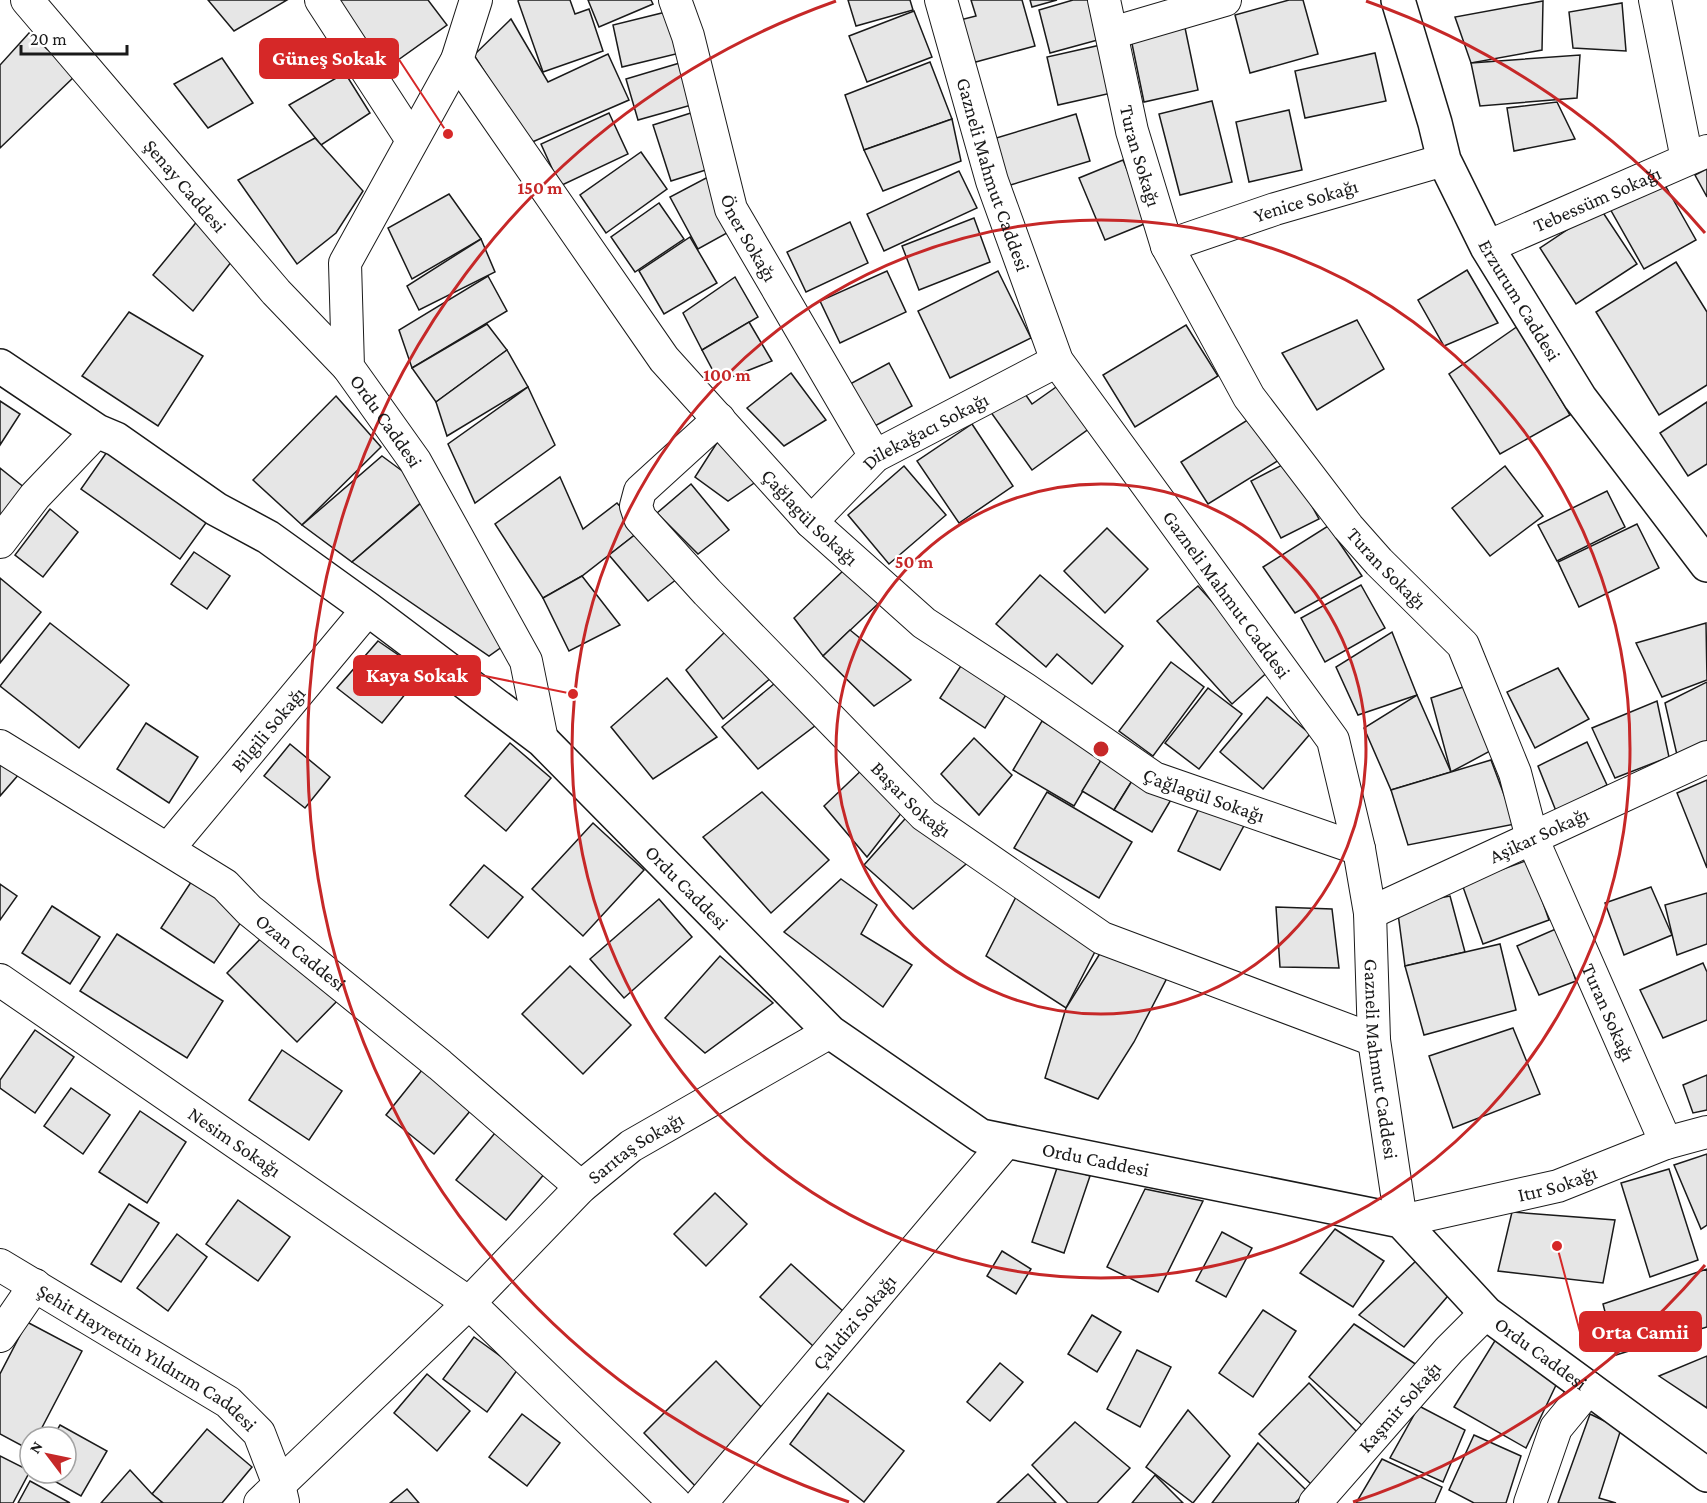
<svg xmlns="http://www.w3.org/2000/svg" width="1707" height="1503" font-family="'Crimson Pro',serif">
<rect width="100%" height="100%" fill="#fff"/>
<!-- building -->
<g fill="#e6e6e6" stroke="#1a1a1a" stroke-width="1.5">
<polygon points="208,0 287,0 234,31"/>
<polygon points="333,0 428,0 447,25 384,70"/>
<polygon points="519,0 570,0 575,14 589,9 603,51 543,72 518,1"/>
<polygon points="588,0 651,0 653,4 599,27"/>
<polygon points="848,0 910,0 913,10 856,26"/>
<polygon points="971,0 1022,0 1035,46 972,63 960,20 976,16"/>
<polygon points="1030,0 1057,0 1032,7"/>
<polygon points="1073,0 1095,0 1105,38 1050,53 1039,10"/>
<polygon points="1289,0 1303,0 1318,54 1250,73 1235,15"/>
<polygon points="1543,1 1542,50 1471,63 1455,17"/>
<polygon points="1622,3 1626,51 1573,48 1569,12"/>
<polygon points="670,11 680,53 622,67 613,25"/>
<polygon points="914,11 932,57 867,82 849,36"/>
<polygon points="511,19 548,82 608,54 629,100 530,143 474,55"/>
<polygon points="1184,23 1198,90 1144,102 1130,34"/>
<polygon points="29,33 76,75 0,148 0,65"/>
<polygon points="1105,44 1116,92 1058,105 1047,57"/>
<polygon points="1375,53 1386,101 1305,118 1295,71"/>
<polygon points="1580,55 1577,98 1480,106 1471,63"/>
<polygon points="222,58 253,103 208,128 174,84"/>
<polygon points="683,62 695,104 638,120 626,79"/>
<polygon points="930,62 952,119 864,150 845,95"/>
<polygon points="345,73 370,113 321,145 289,105"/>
<polygon points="1212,101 1232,182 1180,195 1159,114"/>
<polygon points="1557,102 1575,139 1514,151 1507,108"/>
<polygon points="1289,110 1302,170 1249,182 1236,122"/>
<polygon points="694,112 712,168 671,181 653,125"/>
<polygon points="609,113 628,154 560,186 541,144"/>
<polygon points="1076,114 1090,161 1007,186 993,139"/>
<polygon points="952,119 961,161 883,191 864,150"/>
<polygon points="315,138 363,191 336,233 297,264 238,180"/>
<polygon points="641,152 667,189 606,233 580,195"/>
<polygon points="1123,160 1149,222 1105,240 1079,178"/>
<polygon points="1707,169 1707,197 1695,175"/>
<polygon points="959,171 977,208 884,251 867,214"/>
<polygon points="708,177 736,228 698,249 670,197"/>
<polygon points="1661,178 1696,240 1644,269 1609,207"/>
<polygon points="449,194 481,239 412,279 388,228"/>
<polygon points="659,203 684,239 635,272 611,237"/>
<polygon points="1600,208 1637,264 1576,304 1540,248"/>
<polygon points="974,218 990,262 919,290 902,246"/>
<polygon points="199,219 232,261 193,311 153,275"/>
<polygon points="850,222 868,263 806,292 787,252"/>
<polygon points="690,237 717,283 664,314 639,271"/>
<polygon points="481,239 495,272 419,310 407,286"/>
<polygon points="1676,262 1707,312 1707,385 1659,415 1596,312"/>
<polygon points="1467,270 1498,323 1444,346 1418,300"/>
<polygon points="887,271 906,312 840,343 820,301"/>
<polygon points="998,271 1031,338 950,378 918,311"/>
<polygon points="488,276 507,311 412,368 399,330"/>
<polygon points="735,277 758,317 702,350 683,313"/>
<polygon points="129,312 203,356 158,426 82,376"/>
<polygon points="1357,320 1384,369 1317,410 1282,353"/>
<polygon points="749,322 772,361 719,382 702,350"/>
<polygon points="487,324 507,350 436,402 412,368"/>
<polygon points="1186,325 1218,376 1135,427 1103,375"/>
<polygon points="1518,326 1570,415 1500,454 1449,374"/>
<polygon points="507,350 528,387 447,436 436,402"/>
<polygon points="889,363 912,406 873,427 850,384"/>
<polygon points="791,373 826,420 784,446 747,408"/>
<polygon points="1059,385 1090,428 1032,470 990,411 1021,388 1032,404"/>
<polygon points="528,387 555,445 475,503 448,444"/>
<polygon points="336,396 381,447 302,525 253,480"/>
<polygon points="0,401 20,414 0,445"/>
<polygon points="1707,402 1707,464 1688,476 1660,433"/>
<polygon points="1257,414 1284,457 1208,504 1181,462"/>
<polygon points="972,424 1013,486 959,523 917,461"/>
<polygon points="720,438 760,479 728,501 695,477"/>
<polygon points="116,439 216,509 180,559 81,489"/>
<polygon points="382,456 432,493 352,562 302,525"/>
<polygon points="1288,462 1319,519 1281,538 1251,481"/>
<polygon points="904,466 946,515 889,564 848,515"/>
<polygon points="1505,466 1543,516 1490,556 1452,508"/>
<polygon points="0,468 35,496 0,539"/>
<polygon points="560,477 583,529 617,503 641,530 582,576 543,598 495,524"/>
<polygon points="691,484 729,530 698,554 657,513"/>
<polygon points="1607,491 1625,527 1557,561 1538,525"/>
<polygon points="427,498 513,639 489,656 352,562"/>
<polygon points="50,509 78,532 43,577 15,555"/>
<polygon points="1637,524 1659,568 1579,607 1558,562"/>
<polygon points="1328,526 1362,576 1295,613 1263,567"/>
<polygon points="1107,528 1148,569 1105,613 1064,571"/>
<polygon points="641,530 681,576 648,601 609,555"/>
<polygon points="194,552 230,576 207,609 171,584"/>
<polygon points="846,568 881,601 823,656 794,618"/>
<polygon points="1040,575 1123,646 1092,684 1057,654 1046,667 996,624"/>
<polygon points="582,576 620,625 569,651 543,598"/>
<polygon points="0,578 41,612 0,663"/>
<polygon points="1361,585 1385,628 1325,662 1301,618"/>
<polygon points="1198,586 1272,668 1232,704 1157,621"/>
<polygon points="50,623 129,685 79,748 0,686"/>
<polygon points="1706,623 1707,680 1662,697 1636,643"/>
<polygon points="728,629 772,677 723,719 686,670"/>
<polygon points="850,630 911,680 874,706 823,656"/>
<polygon points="1392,632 1417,695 1358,715 1336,667"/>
<polygon points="378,641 423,672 382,723 337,688"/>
<polygon points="966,658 1011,687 985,728 940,698"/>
<polygon points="1171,662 1204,687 1153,756 1119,731"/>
<polygon points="1558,668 1589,719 1535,748 1507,692"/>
<polygon points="667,678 717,737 653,779 611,727"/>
<polygon points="780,679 828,716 758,769 722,727"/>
<polygon points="1707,682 1707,743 1677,755 1665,703"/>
<polygon points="1466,686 1492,750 1451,772 1431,698"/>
<polygon points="1208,688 1242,714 1199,769 1165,743"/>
<polygon points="1417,695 1451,772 1391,790 1364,728"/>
<polygon points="1267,697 1310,734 1263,789 1220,752"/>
<polygon points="1657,701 1669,757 1615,778 1592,728"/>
<polygon points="1042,721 1103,757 1074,806 1013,770"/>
<polygon points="146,723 198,757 169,803 117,769"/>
<polygon points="974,738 1012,775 979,815 941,774"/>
<polygon points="1587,742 1607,785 1556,811 1538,766"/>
<polygon points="510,743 551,778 506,831 465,796"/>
<polygon points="290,744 330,777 305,808 264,776"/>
<polygon points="0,755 20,773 0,796"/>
<polygon points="1103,757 1135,776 1114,810 1082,791"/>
<polygon points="1491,760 1515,824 1408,845 1391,790"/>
<polygon points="867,765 906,807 867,857 824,806"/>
<polygon points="1135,776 1172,798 1152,832 1114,810"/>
<polygon points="1707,780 1707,868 1677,793"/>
<polygon points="762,792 829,860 771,913 703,837"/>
<polygon points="1047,792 1132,842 1099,898 1014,848"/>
<polygon points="1204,798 1247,820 1220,870 1178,851"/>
<polygon points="912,811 972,859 913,909 864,865"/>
<polygon points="593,823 644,870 583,936 532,889"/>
<polygon points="1528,860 1549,920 1483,944 1462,884"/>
<polygon points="484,865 523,897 488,938 450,905"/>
<polygon points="195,876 249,910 214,963 161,928"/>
<polygon points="841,879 877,905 861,934 912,965 883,1007 784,932"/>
<polygon points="1023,883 1102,938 1066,1008 986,956"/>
<polygon points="0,884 17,896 0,920"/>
<polygon points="1651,887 1672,935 1624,955 1605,903"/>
<polygon points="1707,893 1707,944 1677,955 1665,905"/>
<polygon points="1450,896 1465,952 1405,966 1397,906"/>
<polygon points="659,899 692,937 624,998 590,959"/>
<polygon points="52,906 100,937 70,984 22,953"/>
<polygon points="1276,907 1332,909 1339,968 1280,967"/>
<polygon points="271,928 341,997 297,1042 227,973"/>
<polygon points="1558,928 1576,981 1539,995 1517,946"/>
<polygon points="117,934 223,1001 187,1058 80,991"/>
<polygon points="1500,944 1516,1010 1424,1035 1405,966"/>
<polygon points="1104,947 1168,976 1134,1042 1098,1099 1045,1078 1066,1008"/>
<polygon points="720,956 773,1003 705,1053 665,1018"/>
<polygon points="1703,963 1707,972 1707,1020 1663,1038 1640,990"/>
<polygon points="570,966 631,1025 583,1074 522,1014"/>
<polygon points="1513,1028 1540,1094 1453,1128 1429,1056"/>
<polygon points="35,1030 74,1057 35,1113 0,1088 0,1080"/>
<polygon points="282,1050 342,1091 309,1140 249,1100"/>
<polygon points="422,1070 471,1110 434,1154 386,1115"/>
<polygon points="1707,1075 1707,1110 1693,1113 1683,1085"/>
<polygon points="71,1088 110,1115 83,1154 44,1126"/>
<polygon points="140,1111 186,1142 147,1203 99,1172"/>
<polygon points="495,1133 545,1173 506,1220 456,1180"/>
<polygon points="1707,1154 1707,1225 1701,1229 1674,1165"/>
<polygon points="1058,1165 1090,1176 1064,1253 1032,1242"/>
<polygon points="1669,1169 1698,1260 1650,1277 1621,1183"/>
<polygon points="1145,1189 1203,1201 1158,1292 1107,1267"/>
<polygon points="715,1193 747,1224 706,1266 674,1234"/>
<polygon points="238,1200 290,1237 258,1281 206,1244"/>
<polygon points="129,1204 159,1223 121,1282 91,1264"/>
<polygon points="1512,1212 1615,1220 1603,1283 1498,1271"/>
<polygon points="1335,1229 1384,1261 1353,1307 1300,1273"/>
<polygon points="1222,1232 1252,1248 1226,1297 1196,1281"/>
<polygon points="177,1234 207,1257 168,1311 137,1288"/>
<polygon points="1002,1251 1031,1269 1016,1294 987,1276"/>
<polygon points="1418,1259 1453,1290 1404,1347 1359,1315"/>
<polygon points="791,1264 844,1312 813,1346 760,1297"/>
<polygon points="1707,1269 1707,1327 1616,1355 1603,1304"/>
<polygon points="1263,1310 1296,1331 1253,1397 1219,1373"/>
<polygon points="1092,1315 1121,1332 1097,1372 1068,1354"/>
<polygon points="27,1322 82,1351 37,1437 30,1437 30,1450 0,1434 0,1374"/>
<polygon points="1354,1324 1417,1365 1364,1427 1309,1377"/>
<polygon points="474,1337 518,1369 487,1412 443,1379"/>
<polygon points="1496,1339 1557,1383 1526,1448 1454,1407"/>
<polygon points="1137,1350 1171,1367 1140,1427 1107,1409"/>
<polygon points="1707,1356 1707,1408 1659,1376"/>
<polygon points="716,1361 772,1418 699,1490 644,1433"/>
<polygon points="1000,1363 1023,1382 990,1421 967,1402"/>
<polygon points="427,1374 470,1411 437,1451 394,1413"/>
<polygon points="1309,1383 1358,1433 1313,1486 1259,1434"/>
<polygon points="828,1393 904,1451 864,1502 790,1444"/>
<polygon points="1419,1406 1465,1430 1443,1482 1390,1458"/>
<polygon points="1188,1410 1230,1456 1193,1503 1146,1467"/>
<polygon points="522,1414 560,1443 527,1486 489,1457"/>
<polygon points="1590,1414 1621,1429 1599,1498 1616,1503 1558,1503"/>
<polygon points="1075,1422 1130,1468 1097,1503 1068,1503 1032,1465"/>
<polygon points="60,1425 107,1451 81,1496 40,1473 66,1473 66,1437 53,1437"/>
<polygon points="207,1429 252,1467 222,1503 163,1503 152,1494"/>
<polygon points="1474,1435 1521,1456 1506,1503 1474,1503 1449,1490"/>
<polygon points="1258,1443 1307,1491 1295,1503 1212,1503"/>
<polygon points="0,1456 30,1471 13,1503 0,1503"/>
<polygon points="1382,1459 1442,1487 1435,1503 1356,1503"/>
<polygon points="130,1470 152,1494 163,1503 101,1503"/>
<polygon points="1028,1474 1056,1503 997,1503"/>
<polygon points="1155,1475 1183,1503 1132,1503"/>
<polygon points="30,1481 70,1503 18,1503"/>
<polygon points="407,1489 419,1503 390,1503"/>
</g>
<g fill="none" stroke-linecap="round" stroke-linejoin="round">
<defs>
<g id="street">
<path id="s1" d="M27,0L276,292L348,367"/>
<polyline points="321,0 412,140"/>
<path id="s2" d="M476,0L457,60L345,263L348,367L415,461L526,661L542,740"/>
<path id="s3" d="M675,0L688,36L731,209L875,456"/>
<path id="s4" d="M941,0L992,181L1057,361L1333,740L1359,849L1370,913L1374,1040L1401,1221L1558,1186L1666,1143L1707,1132"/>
<path id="s5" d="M1104,0L1132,131L1167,246L1249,397L1348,527L1379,562L1463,645L1515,773L1532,838L1666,1143"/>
<polyline points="1655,0 1687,159"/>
<polyline points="1112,33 1225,0"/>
<path id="s6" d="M457,60L664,359L811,522L924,623L1025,689L1154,778L1359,849"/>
<path id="s7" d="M1167,246L1275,209L1444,160"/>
<path id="s8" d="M1487,247L1707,151"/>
<path id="s9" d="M719,419L640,491L636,506L640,518L707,592L924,815L1102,938L1374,1040"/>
<path id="s10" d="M811,522L875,456L1057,361"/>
<polyline points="0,542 35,496 97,431"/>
<path id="s11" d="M0,746L225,885L249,910L440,1065L581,1187"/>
<path id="s12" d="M168,849L368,609"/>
<path id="s13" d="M1370,913L1707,757"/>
<path id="s14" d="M0,980L469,1303L675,1503"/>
<path id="s15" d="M0,1265L228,1402L259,1433L279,1485L283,1502"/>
<polyline points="0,1336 35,1285"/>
<path id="s16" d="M260,1503L469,1303L581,1187L631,1146L830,1032"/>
<path id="s17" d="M701,1503L1006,1142"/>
<path id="s18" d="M1315,1503L1449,1350L1486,1313"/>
<polyline points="1530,1503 1556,1428 1589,1388"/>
</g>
<g id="secondary">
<path id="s19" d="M1398,0L1435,123L1444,160L1487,247L1580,398L1707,565"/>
<path id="s20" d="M0,366L97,431L116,439L216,509L268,537L368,609L542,740L830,1032L981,1136L1401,1221L1486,1313L1707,1475"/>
</g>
</defs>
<!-- street casing -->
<use href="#street" stroke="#1a1a1a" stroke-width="34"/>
<!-- secondary casing -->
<use href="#secondary" stroke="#1a1a1a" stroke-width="36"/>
<!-- street -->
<use href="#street" stroke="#fff" stroke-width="32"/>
<!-- secondary -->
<use href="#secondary" stroke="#fff" stroke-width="33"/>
</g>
<!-- distance rings -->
<g fill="none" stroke="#c62828" stroke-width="3">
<circle cx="1101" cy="749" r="265"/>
<circle cx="1101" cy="749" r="529"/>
<path d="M1705 1265A794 794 0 0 1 1353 1502M849 1502A794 794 0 0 1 836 1M1366 1A794 794 0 0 1 1705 233"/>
</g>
<g text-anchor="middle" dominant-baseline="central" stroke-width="4.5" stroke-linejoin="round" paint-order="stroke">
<!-- street labels -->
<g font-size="20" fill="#1a1a1a" stroke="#fff">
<text stroke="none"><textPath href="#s5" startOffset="160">Turan Sokağı</textPath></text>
<text stroke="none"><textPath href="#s4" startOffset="182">Gazneli Mahmut Caddesi</textPath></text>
<text stroke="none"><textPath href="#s1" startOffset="244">Şenay Caddesi</textPath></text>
<text stroke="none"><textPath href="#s8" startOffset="120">Tebessüm Sokağı</textPath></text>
<text stroke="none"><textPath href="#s7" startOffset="146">Yenice Sokağı</textPath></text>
<text stroke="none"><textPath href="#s3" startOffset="250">Öner Sokağı</textPath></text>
<text stroke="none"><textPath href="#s19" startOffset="326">Erzurum Caddesi</textPath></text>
<text stroke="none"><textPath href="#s2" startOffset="465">Ordu Caddesi</textPath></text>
<text stroke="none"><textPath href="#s10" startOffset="148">Dilekağacı Sokağı</textPath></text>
<text stroke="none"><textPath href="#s6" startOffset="579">Çağlagül Sokağı</textPath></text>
<text stroke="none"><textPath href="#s5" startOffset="646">Turan Sokağı</textPath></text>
<text stroke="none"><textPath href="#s4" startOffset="668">Gazneli Mahmut Caddesi</textPath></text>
<text stroke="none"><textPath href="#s12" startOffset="156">Bilgili Sokağı</textPath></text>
<text stroke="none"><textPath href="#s6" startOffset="1065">Çağlagül Sokağı</textPath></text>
<text stroke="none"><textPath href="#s9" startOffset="526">Başar Sokağı</textPath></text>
<text stroke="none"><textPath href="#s13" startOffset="186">Aşikar Sokağı</textPath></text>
<text stroke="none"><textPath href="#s20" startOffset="866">Ordu Caddesi</textPath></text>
<text stroke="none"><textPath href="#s11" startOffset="366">Ozan Caddesi</textPath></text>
<text stroke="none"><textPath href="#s5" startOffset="1150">Turan Sokağı</textPath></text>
<text stroke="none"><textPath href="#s4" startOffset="1172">Gazneli Mahmut Caddesi</textPath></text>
<text stroke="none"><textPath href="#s14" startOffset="285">Nesim Sokağı</textPath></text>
<text stroke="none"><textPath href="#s16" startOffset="518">Sarıtaş Sokağı</textPath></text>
<text stroke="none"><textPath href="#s20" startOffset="1370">Ordu Caddesi</textPath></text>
<text stroke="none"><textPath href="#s4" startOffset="1496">Itır Sokağı</textPath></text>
<text stroke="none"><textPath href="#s17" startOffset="237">Çalıdizi Sokağı</textPath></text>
<text stroke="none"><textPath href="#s20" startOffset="1875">Ordu Caddesi</textPath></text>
<text stroke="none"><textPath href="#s15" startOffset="174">Şehit Hayrettin Yıldırım Caddesi</textPath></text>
<text stroke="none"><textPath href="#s18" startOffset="128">Kaşmir Sokağı</textPath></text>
</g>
</g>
<circle cx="1101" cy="749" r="9" fill="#c62828" stroke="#fff" stroke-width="3"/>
<g font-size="18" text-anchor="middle" font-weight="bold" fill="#c62828" stroke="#fff" stroke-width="4.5" stroke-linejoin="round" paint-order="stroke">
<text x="540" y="194">150 m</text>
<text x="727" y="381">100 m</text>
<text x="914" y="568">50 m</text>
</g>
<!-- callouts -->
<path fill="none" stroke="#d62828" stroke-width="2" d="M448 134L398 58M573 694L480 675M1557 1246L1580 1332"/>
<g fill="#d62828" stroke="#fff" stroke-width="2">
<circle cx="448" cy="134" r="6"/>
<circle cx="573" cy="694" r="6"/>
<circle cx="1557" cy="1246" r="6"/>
</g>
<g fill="#d62828" stroke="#d62828" stroke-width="2">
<rect x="260" y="39" width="138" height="39" rx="6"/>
<rect x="354" y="656" width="126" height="39" rx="6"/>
<rect x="1580" y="1312" width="121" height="39" rx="6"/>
</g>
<g font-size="21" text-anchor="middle" font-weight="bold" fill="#fff">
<text x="329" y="65">Güneş Sokak</text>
<text x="417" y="682">Kaya Sokak</text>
<text x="1640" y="1339">Orta Camii</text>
</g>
<!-- north arrow -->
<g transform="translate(48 1455) rotate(302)"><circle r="28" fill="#ffffff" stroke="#a3a3a3" stroke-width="1.5"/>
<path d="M0-4.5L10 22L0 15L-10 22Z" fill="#c62828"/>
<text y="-9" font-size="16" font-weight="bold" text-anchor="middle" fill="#1a1a1a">N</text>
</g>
<!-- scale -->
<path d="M21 45v9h106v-9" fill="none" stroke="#1a1a1a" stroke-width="3"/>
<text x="30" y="45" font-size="18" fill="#1a1a1a" stroke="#ffffff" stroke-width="4.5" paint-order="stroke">20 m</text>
</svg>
